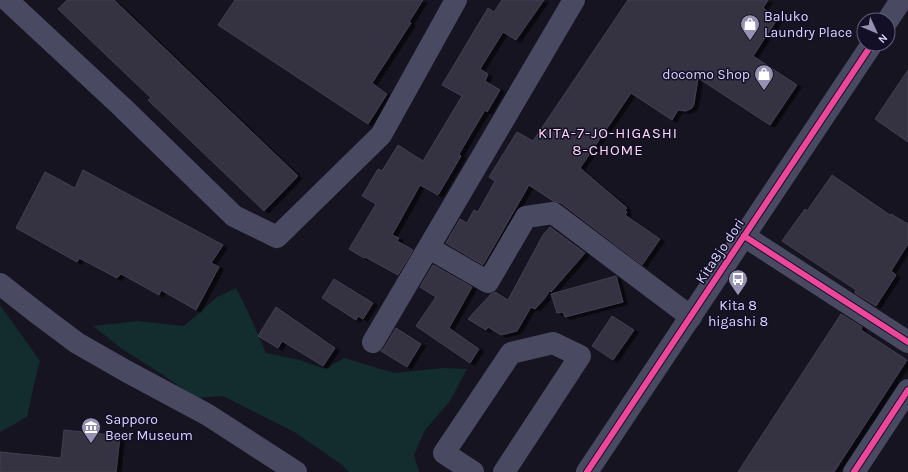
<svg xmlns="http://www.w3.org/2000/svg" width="908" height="472" font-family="Karla,sans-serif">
<defs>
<filter id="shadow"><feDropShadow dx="4.5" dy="2.5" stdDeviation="0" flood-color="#0009"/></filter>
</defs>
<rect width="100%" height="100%" fill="#161421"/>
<!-- green -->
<g fill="#132c2d">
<polygon points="236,288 249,314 266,353 300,360 325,369 344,358 394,373 443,368 467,369 450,401 425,430 414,455 419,472 349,472 342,465 296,433 223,396 196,398 163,375 122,349 93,326 138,321 184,326 217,297"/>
<polygon points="0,305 40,361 35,380 27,417 0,432"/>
</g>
<!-- building -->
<g fill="#343243" stroke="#433f54" filter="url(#shadow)">
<polygon points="67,0 114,0 298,176 264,211 148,100 151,98 58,9"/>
<polygon points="235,0 423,0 409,22 411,23 372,83 387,94 368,124 218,25"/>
<polygon points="502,0 544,0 516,40 503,32 480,69 488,74 485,81 500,90 487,112 485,110 459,154 461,156 438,195 420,185 392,235 399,238 397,241 413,250 398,275 365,257 364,258 349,249 376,204 362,196 378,169 382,171 398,145 423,161 462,96 442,85 488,8 494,12"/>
<polygon points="628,0 768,0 763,8 778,18 753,56 797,85 770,125 698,78 694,104 692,108 686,111 678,110 672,120 631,93 580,168 627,208 625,210 627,212 625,215 660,239 642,265 561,203 553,201 529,185 483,265 446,243 460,219 467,223 474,210 478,212 495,181 489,177 517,132 533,141"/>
<polygon points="908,70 908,142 875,119"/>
<polygon points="83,170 223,245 211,263 219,267 196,310 161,290 159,295 121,274 117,278 79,258 77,262 16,228 45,172 75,188"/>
<polygon points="832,175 890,215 891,214 908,224 908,244 891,271 896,275 876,306 855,293 856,290 782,241 805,209 807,211"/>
<polygon points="550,227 585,253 551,292 550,290 545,298 535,309 531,307 517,331 501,335 488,327 486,330 468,319 491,294 495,292 508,300 543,235"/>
<polygon points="433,265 472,287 449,328 479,349 470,363 416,326 436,297 420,287"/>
<polygon points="616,276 623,302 565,317 563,312 557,313 551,294"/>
<polygon points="334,279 373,303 363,319 358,316 356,320 322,298"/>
<polygon points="276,307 335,348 323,366 282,341 278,348 258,336"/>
<polygon points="841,314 862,327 861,330 907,360 834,472 738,472"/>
<polygon points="612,316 634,330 613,360 592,346"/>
<polygon points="396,328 421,344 407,367 381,351 384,348"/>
<polygon points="64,430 120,436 116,472 0,472 0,452 61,458"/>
</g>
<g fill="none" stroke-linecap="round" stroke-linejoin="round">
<!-- minor -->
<g stroke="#4a4962" stroke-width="22">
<polyline points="7,0 122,107 234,216 277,237 381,135 456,0"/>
<polyline points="888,20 901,0"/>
<polyline points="744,236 908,342"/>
<polyline points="429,248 488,282 526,217 553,213 691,317"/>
<polyline points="0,284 37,313 77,343 126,371 208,415 296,472"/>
<polyline points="373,342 574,0"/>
<polyline points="473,472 444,453 511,353 553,343 580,356 504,472"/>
<polyline points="587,472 872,44"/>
<polyline points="854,472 908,390"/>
</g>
<defs>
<g id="cycleway">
<polyline points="744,236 908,342"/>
<polyline points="587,472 872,44"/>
<polyline points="854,472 908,390"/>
</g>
</defs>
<!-- cycleway casing -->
<use href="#cycleway" stroke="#130f26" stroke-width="8"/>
<!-- cycleway -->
<use href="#cycleway" stroke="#ed469a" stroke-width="6"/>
</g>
<!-- icons -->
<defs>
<symbol id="shop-pin" viewBox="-11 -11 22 30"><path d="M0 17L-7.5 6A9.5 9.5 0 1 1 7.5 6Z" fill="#9591b1" stroke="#130f26"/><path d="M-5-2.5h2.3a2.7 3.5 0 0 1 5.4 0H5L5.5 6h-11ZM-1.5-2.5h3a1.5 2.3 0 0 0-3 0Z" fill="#fff"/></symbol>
<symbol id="bus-pin" viewBox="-11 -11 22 30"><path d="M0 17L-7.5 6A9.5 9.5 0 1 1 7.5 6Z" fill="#9591b1" stroke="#130f26"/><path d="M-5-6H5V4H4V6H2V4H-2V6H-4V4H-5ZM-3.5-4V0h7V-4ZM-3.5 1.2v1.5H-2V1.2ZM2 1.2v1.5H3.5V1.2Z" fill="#fff"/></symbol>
<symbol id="museum-pin" viewBox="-11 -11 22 30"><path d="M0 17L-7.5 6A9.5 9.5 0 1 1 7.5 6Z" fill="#9591b1" stroke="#130f26"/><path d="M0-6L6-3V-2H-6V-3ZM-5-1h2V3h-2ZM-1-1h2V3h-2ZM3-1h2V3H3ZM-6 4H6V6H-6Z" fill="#fff"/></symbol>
</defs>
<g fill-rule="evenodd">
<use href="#shop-pin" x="739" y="13" width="22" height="30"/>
<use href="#shop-pin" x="753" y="63" width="22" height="30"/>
<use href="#bus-pin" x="727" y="268" width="22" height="30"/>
<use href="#museum-pin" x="80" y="416" width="22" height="30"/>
</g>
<g text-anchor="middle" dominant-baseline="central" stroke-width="3" stroke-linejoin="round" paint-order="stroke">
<!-- poi labels -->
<g font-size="14" fill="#d9d4ff" stroke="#130f26" text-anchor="start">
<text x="764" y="16">Baluko<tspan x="764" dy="16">Laundry Place</tspan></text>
<text x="750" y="74" text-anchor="end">docomo Shop</text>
<text x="738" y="305" text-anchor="middle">Kita 8<tspan x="738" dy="16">higashi 8</tspan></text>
<text x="105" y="419">Sapporo<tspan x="105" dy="16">Beer Museum</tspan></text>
</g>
<!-- street labels -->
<g font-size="14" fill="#d9d4ff" stroke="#130f26">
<text transform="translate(720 251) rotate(-56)">Kita8jo dori</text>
</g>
<!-- neighbourhood labels -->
<g font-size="15" letter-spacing="1" fill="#ffd6f0" stroke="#130f26">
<text x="608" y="133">KITA-7-JO-HIGASHI<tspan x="608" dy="17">8-CHOME</tspan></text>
</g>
</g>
<!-- north arrow -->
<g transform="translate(876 32) rotate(134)"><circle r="19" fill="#130f26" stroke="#625e7d"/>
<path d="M0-3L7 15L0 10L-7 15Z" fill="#9591b1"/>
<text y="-6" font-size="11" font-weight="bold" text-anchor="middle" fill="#d9d4ff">N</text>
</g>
</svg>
